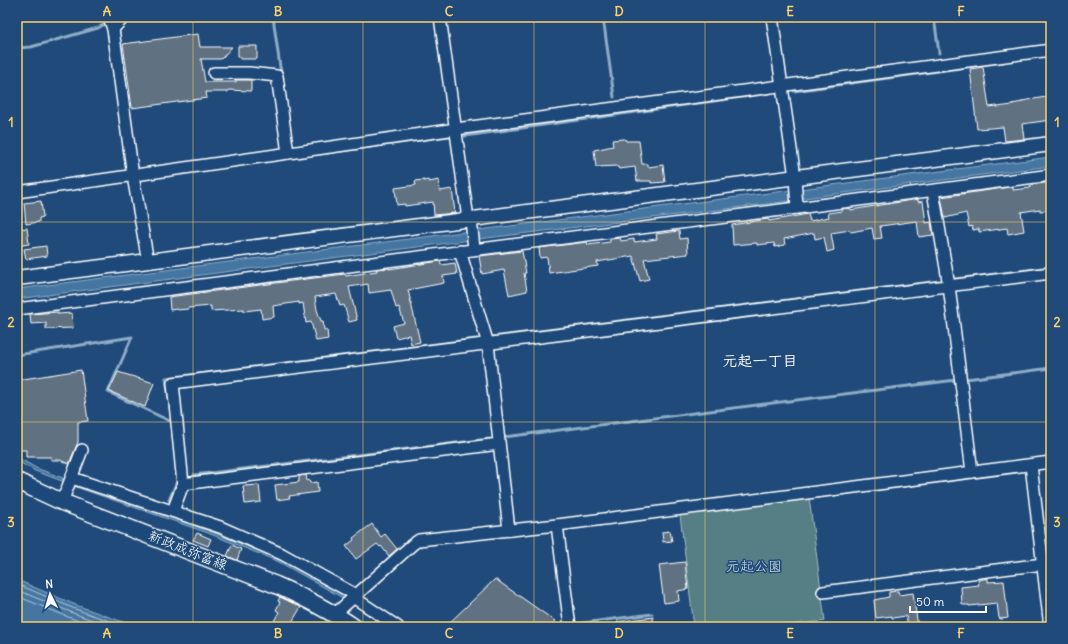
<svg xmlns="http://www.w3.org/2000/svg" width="1068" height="644" font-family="Delius,'Klee One',sans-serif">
<rect width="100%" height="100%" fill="#1f4a7a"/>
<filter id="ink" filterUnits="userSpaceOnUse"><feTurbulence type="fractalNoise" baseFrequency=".025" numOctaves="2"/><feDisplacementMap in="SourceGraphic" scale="8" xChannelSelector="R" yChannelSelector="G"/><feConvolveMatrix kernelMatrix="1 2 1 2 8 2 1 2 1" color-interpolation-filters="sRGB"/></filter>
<g filter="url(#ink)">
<!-- green -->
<polygon fill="#557e85" stroke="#aabec2" points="809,497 825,621 770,627 694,627 680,515"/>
<!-- water -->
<g fill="#4576a2" stroke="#8fadc7">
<polygon points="1051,157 1051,166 805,198 791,201 479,239 17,299 17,289"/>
<polygon points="17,457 36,468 63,478 62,481 35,471 17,461"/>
<polygon points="75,482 207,530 279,559 346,595 343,598 279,562 208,533 73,486"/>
<polygon points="17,580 76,605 137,627 17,627"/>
</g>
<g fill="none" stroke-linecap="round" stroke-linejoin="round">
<!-- shore -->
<g stroke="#b5c8da" stroke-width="1">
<polyline points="17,584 75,609 126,627"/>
<polyline points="17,590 73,613 111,627"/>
<polyline points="17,596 93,627"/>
</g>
<!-- stream -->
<g stroke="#8fadc7" stroke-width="3">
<polyline points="273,17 280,67 283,78"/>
<polyline points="603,17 614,97"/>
<polyline points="934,17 939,53"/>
<polyline points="17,48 31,47 98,28 103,25"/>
<polyline points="794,91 1004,62"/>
<polyline points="465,136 770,93"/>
<polyline points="320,154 449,136"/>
<polyline points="955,279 1051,267"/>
<polyline points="491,337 940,281"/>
<polyline points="17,355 132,337 108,392 172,422"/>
<polyline points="965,377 966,379 1051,368"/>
<polyline points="171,414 166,378 476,339"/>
<polyline points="504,437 956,380"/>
<polyline points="194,475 489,439"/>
<polyline points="169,500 178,479"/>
<polyline points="575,627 575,624 652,614"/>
</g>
</g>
<!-- building -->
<g fill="#607181" stroke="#fff">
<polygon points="198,34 200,47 232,47 221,59 201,59 205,82 236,82 236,80 251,80 251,91 228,90 228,92 206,92 207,98 132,108 123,44"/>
<polygon points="238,46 257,46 257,59 240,59 240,57 238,57"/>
<polygon points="983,67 989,107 997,106 997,107 1013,105 1012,104 1022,102 1022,101 1046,97 1047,101 1051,100 1051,120 1022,124 1024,139 1005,141 1003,127 977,129 970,69"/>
<polygon points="623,139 625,139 626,141 639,141 642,164 648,164 648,167 663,165 665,182 651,183 651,181 637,181 635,167 619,169 619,168 618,168 617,166 596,167 594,150 613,146 612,140"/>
<polygon points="424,180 424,181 428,180 429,182 439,180 440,191 452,189 455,213 434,215 433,202 405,206 405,204 397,205 395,188 416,185 415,181"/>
<polygon points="1051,182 1051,210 1040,211 1040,209 1021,212 1024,231 1008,234 1007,228 979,232 979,229 973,230 972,226 969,227 966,213 945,218 941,197 1010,187 1013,187 1013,190 1030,188 1031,185"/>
<polygon points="918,199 918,202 923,201 926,223 931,222 933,235 919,237 917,221 880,226 882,238 874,239 872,228 851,232 850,230 831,233 834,250 827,252 824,237 815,239 814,233 784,239 785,245 775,247 774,243 757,245 757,243 733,245 732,225 768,219 769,221 808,214 810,221 829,217 828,213 842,211 841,209 850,208 851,210"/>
<polygon points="41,201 43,217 39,218 39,222 26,224 24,203"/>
<polygon points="27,228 29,244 17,246 17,229"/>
<polygon points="679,231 680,239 687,238 688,254 644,259 649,279 640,281 633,256 597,262 598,266 549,273 547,257 540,258 539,248 587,242 588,245 610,242 610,239 620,238 621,241 634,239 634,242 657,239 656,234"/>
<polygon points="46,246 47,256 26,259 24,249"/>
<polygon points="522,251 526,273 524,273 527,291 509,295 504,270 482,274 479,256"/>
<polygon points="440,261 441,265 455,263 457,274 443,276 444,283 408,290 420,342 411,344 409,335 396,338 393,326 404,323 399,307 396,308 391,290 369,293 368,284 349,287 357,320 349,322 344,305 340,306 336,294 315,297 317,310 321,321 323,321 324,330 327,330 328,339 316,341 311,322 306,323 303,303 299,304 299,302 273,306 274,317 262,319 261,309 244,311 244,309 211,311 211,306 188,308 188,309 177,310 177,309 170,310 169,297 176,296 345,274 346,276 377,271 376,269 389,268 389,269"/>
<polygon points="58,312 58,314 72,313 73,328 46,329 46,323 31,324 30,314"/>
<polygon points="81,370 88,421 78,422 78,442 69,464 60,460 51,460 51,457 26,457 26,450 17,450 17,380"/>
<polygon points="118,372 154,383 145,407 109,391"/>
<polygon points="306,475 307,481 309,480 310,483 317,482 318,492 289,496 290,498 277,500 275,485 299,482 299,476"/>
<polygon points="259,485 261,502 245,504 243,486"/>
<polygon points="372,524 381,537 385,534 397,549 389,556 381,546 380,547 377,544 356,559 346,546 354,540 353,538"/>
<polygon points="670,531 672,541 663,542 662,532"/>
<polygon points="197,533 211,539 208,546 193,540"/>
<polygon points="232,545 241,549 237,560 227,556"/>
<polygon points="685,562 688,589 678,591 679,601 664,603 659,565"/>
<polygon points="988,578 988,582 1004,581 1008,618 1001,619 999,618 997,603 969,606 969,605 963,605 962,604 961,587 979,585 978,580"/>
<polygon points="495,579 555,621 551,627 445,627"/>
<polygon points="898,591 899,595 913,593 918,627 908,627 906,616 892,618 892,616 876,618 874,600 889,597 889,592"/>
<polygon points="280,597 301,607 289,627 284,627 274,621 279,612 276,610 280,602 278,601"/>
<polygon points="653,617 654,627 618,627 617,622"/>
</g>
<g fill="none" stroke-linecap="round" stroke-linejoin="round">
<defs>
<g id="minor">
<polyline points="109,17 113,29 133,176 148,262"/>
<polyline points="440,17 468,219"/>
<polyline points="772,17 795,177 797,208"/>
<polyline points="113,29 124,17"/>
<polyline points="214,73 249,73 277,76 288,153"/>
<polyline points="933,191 949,286 972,472"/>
<polyline points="17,192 456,129 1051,50"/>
<polyline points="471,219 474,249"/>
<polyline points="460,251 488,344 509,530"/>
<polyline points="17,309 1051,175"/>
<polyline points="1031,465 1050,627"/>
<polyline points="72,478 220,527 282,554 356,595"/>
<polyline points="183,484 499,444"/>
<polyline points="62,502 82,450"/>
<polyline points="173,511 183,484 173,383 1051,273"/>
<polyline points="557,525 570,627"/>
<polyline points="823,592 1051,563"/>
<polyline points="353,597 398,627"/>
<polyline points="335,614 413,544 419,540 557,525 1051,462"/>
</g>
<polyline id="tertiary" points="17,278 1051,144"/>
<path id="secondary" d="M17,481L62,502L276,585C303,597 329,610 354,627"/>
</defs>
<!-- minor casing -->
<use href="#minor" stroke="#fff" stroke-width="14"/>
<!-- tertiary casing -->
<use href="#tertiary" stroke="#fff" stroke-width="17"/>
<!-- secondary casing -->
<use href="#secondary" stroke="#fff" stroke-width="19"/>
<!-- minor -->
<use href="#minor" stroke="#1f4a7a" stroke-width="11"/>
<!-- tertiary -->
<use href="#tertiary" stroke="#1f4a7a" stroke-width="14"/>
<!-- secondary -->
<use href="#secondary" stroke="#1f4a7a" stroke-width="16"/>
</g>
</g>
<!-- grid -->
<path fill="none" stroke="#ffd166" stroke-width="1" stroke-opacity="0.55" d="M193,17V627M363,17V627M534,17V627M705,17V627M875,17V627M17,222H1051M17,422H1051"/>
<g text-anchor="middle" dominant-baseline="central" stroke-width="3" stroke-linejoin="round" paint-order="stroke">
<!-- street labels -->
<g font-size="14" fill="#fff" stroke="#1f4a7a">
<text transform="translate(188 550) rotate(22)">新政成弥富線</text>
</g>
<!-- park labels -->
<g font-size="14" fill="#d4dfe0" stroke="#1f4a7a">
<text x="754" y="566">元起公園</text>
</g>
<!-- neighbourhood labels -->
<g font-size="15" font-weight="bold" fill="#fff" stroke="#1f4a7a">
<text x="760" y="360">元起一丁目</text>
</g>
</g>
<!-- margin -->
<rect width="1068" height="644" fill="none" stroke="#1f4a7a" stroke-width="44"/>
<!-- north arrow -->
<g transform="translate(50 594) rotate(355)" stroke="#1f4a7a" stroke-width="3" paint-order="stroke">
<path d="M0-3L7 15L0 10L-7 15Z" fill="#ffffff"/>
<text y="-6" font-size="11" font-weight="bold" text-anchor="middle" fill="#ffffff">N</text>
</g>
<!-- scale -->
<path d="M910 606v6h76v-6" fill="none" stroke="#ffffff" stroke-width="2"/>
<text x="916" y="606" font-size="12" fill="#ffffff" stroke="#1f4a7a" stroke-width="3" paint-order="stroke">50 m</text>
<rect x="22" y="22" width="1024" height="600" fill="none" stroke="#ffd166" stroke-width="1.5"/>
<g font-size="13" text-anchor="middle" font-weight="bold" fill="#ffd166">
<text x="107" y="16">A</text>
<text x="278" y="16">B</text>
<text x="449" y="16">C</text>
<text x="619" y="16">D</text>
<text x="790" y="16">E</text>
<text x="961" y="16">F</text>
<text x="11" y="127">1</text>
<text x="1057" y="127">1</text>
<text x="11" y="327">2</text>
<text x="1057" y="327">2</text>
<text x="11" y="527">3</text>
<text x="1057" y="527">3</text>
<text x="107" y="638">A</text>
<text x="278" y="638">B</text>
<text x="449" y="638">C</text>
<text x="619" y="638">D</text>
<text x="790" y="638">E</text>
<text x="961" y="638">F</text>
</g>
</svg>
